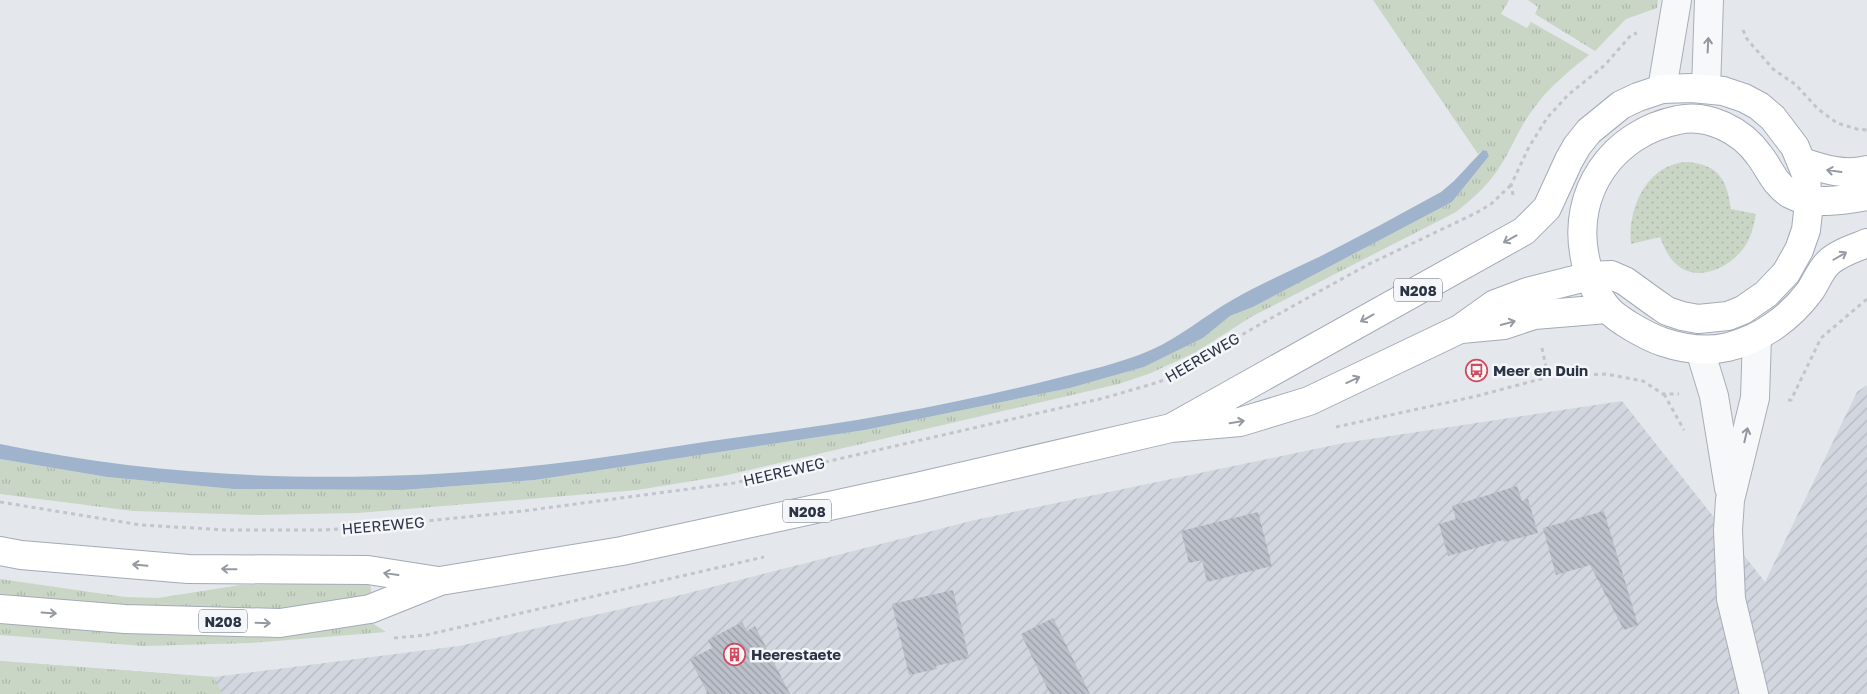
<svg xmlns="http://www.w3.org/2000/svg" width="1867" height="694" font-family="'Golos Text',sans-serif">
<defs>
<pattern id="industrial-furrows" width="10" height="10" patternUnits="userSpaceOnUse" patternTransform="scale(1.25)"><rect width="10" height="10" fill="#d2d6de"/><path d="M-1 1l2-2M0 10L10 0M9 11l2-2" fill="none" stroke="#b4b8c0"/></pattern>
<pattern id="grass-tufts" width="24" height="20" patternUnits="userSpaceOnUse" patternTransform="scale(1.25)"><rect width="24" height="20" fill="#c9d6c5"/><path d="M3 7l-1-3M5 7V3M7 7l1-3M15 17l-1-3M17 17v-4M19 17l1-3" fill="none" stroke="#adb8ab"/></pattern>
<pattern id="garden-dots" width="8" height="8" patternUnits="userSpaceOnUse" patternTransform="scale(1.25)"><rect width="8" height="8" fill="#c9d6c5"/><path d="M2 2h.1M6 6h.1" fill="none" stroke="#adb8ab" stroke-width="1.8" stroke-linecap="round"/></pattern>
<pattern id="building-back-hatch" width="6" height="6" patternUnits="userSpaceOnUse" patternTransform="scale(1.25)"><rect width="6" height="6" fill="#bbc0ca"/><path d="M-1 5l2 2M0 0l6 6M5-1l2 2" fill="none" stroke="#989da6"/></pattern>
</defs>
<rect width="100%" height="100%" fill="#e4e7ec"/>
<!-- industrial -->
<polygon fill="url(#industrial-furrows)" points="1867,385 1867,694 0,694 0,661 214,677 459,646 661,600 975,520 1344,443 1622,401 1765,582 1857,392"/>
<!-- grass -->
<g fill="url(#grass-tufts)">
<path d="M1373,0H1509L1501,14L1527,28L1531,22L1589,55C1569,71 1549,87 1534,108C1519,127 1511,151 1497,171C1486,187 1471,200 1456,212L1251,317L1196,352L1151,373L1119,384L723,476L637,490L358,513L259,515L133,511L0,494V459L107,477L233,489L403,490L535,480L865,430L1070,388L1144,367L1203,338L1230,316L1253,307L1452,202L1489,156L1487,151L1483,150L1478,154Z"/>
<polygon points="1528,0 1658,0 1657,8 1626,19 1595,51 1535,14 1538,7"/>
<polygon points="0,579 125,597 158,598 240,585 370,582 372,598 270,611 186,612 0,596"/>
<polygon points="0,620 372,623 386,632 251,643 143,646 0,635"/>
<polygon points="0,661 214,677 222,694 0,694"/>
</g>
<!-- garden -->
<path fill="url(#garden-dots)" d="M1688,162C1720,165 1727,181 1731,209L1756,214C1754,224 1752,234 1747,243C1735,264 1704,282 1681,268C1670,261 1664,248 1660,237L1631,244C1627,209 1647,163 1688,162Z"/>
<!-- water -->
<path fill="#9fb4cc" d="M1483,150L1487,151L1489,156L1452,202L1253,307L1230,316L1203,338L1144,367L1070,388L865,430L535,480L403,490L233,489L107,477L0,459V444C191,484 390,485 584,460C638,453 692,443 747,436C849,423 950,405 1050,380C1084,371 1119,364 1151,350C1181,337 1205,315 1234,299C1262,283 1292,270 1321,256C1362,235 1401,214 1441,192L1454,181Z"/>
<!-- building -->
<g fill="url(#building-back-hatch)">
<polygon points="1517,486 1522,501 1528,499 1538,533 1504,542 1503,540 1448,556 1439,524 1456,519 1452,506"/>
<polygon points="1604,511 1638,625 1624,630 1590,565 1556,575 1543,528"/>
<polygon points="1258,512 1272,566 1207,582 1202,560 1189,563 1181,531"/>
<polygon points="953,590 969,658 936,666 937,669 909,675 892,604"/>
<polygon points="1053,618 1090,694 1050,694 1021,634"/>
<polygon points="742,622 747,631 755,626 790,694 708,694 690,659 712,648 708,640"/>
</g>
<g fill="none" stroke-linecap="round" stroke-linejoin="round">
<defs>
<g id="minor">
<polyline points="1662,89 1677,0"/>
<polyline points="1706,89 1709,0"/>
<polyline points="1700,350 1714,396 1729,488"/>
<polyline points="1754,694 1731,599 1728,530 1730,500 1755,398 1757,337"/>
</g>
<g id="primary">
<path d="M1802,162C1823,169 1845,176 1867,170"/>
<path d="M1867,196C1844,200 1812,206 1790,194C1774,184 1770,169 1759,155C1742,131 1708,113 1678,120C1613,133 1571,192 1585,258C1588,275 1596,295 1607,308C1617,320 1648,337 1663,342C1684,349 1707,352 1728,347C1761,339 1790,318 1810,291C1816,282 1821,269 1829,262C1839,253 1855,248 1867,243"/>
<polyline points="1461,329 1504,325 1534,315 1607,309"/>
<polyline points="0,551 21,555 188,569 368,570 438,581"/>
<polyline points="0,609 125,619 280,623 370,609 440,581 622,551 917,487 1171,428 1240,422 1309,401 1460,329 1495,304 1527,292 1590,276 1611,275 1625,281 1654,302 1667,311 1682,316 1698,319 1728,316 1743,310 1766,294 1786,273 1799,250 1806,230 1808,212 1806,174 1795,147 1773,118 1759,106 1744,98 1723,91 1692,88 1662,89 1638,97 1621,105 1589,131 1577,146 1569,160 1547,208 1524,231 1171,428"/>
</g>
</defs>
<!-- minor casing -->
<use href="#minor" stroke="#a9aeb7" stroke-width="30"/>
<!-- primary casing -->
<use href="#primary" stroke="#a3abb8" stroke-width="30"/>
<!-- path -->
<g stroke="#c2c5cb" stroke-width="3" stroke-dasharray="4 4" stroke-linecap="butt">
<polyline points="1743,30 1747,39 1773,69 1796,85 1818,109 1837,123 1857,129 1867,130"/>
<polyline points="1513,195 1511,185 1529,147 1547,118 1568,95 1605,65 1631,35 1637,33"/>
<polyline points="1542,348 1548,377"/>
<polyline points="1664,394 1684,430"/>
<polyline points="1788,400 1791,400 1821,338 1867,299"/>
<polyline points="1336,427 1477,396 1548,377 1606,374 1643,381 1663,394 1679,394"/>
<polyline points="0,502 141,525 228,530 325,530 388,525 523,511 734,483 1104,398 1159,382 1193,366 1206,356 1257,326 1367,265 1476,213 1491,204 1511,185"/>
<polyline points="394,638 426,635 764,557"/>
</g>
<!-- minor -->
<use href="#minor" stroke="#f7f8fa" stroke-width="28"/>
<!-- primary -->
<use href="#primary" stroke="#fff" stroke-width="28"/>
</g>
<!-- one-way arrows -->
<defs><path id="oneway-shaft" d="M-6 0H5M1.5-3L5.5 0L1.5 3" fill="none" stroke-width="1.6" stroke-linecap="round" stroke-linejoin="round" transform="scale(1.25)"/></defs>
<g stroke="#9196a0">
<use href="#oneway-shaft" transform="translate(1708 45) rotate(-87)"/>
<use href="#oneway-shaft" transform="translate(1746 435) rotate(-77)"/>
</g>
<g stroke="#959aa2">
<use href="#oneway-shaft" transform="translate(1834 171) rotate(-172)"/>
<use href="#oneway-shaft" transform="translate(1510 239) rotate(151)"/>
<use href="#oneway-shaft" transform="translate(1840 256) rotate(-30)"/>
<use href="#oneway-shaft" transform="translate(1367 318) rotate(151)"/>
<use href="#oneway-shaft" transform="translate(1508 323) rotate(-15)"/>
<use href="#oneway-shaft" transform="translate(1353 380) rotate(-25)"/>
<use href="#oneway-shaft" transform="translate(1237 422) rotate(-9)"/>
<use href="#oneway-shaft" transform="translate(140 565) rotate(-175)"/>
<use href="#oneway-shaft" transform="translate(229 569) rotate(-179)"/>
<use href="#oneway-shaft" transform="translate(391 574) rotate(-172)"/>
<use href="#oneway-shaft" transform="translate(49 613) rotate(4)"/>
<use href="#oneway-shaft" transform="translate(263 623) rotate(2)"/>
</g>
<!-- icons -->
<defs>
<symbol id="bus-ring" viewBox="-11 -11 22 22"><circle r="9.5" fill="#f4f6f9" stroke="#d1495b" stroke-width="1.5"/><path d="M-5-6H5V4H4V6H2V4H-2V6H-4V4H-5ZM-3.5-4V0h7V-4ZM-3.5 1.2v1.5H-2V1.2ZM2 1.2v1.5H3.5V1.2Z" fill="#d1495b"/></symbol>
<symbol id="building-ring" viewBox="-11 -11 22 22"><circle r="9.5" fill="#f4f6f9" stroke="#d1495b" stroke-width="1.5"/><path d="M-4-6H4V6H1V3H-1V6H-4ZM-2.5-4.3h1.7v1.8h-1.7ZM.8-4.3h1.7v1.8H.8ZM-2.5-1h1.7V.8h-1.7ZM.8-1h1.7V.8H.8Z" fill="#d1495b"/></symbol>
</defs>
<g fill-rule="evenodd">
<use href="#bus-ring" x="1464" y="358" width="25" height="25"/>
<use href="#building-ring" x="722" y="642" width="25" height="25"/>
</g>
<g text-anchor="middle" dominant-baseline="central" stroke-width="5" stroke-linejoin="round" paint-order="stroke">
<!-- shield labels -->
<g fill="#f4f6f9" stroke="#676e7b" stroke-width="1">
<rect x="1394" y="278.5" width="48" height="23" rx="4"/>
<rect x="783" y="499.5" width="48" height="23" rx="4"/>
<rect x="199" y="609.5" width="48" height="23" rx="4"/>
</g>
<g font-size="14" font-weight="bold" fill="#2b3445">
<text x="1418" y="290">N208</text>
<text x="807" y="511">N208</text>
<text x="223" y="621">N208</text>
</g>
<!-- street labels -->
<g font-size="15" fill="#2b3445" stroke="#f4f6f9">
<text transform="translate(1202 357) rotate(-30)">HEEREWEG</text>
<text transform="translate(784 471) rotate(-13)">HEEREWEG</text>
<text transform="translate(383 525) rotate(-5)">HEEREWEG</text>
</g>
<!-- poi labels -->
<g font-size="15" font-weight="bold" fill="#2b3445" stroke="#f4f6f9" text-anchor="start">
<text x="1493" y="370">Meer en Duin</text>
<text x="751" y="654">Heerestaete</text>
</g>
</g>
</svg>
